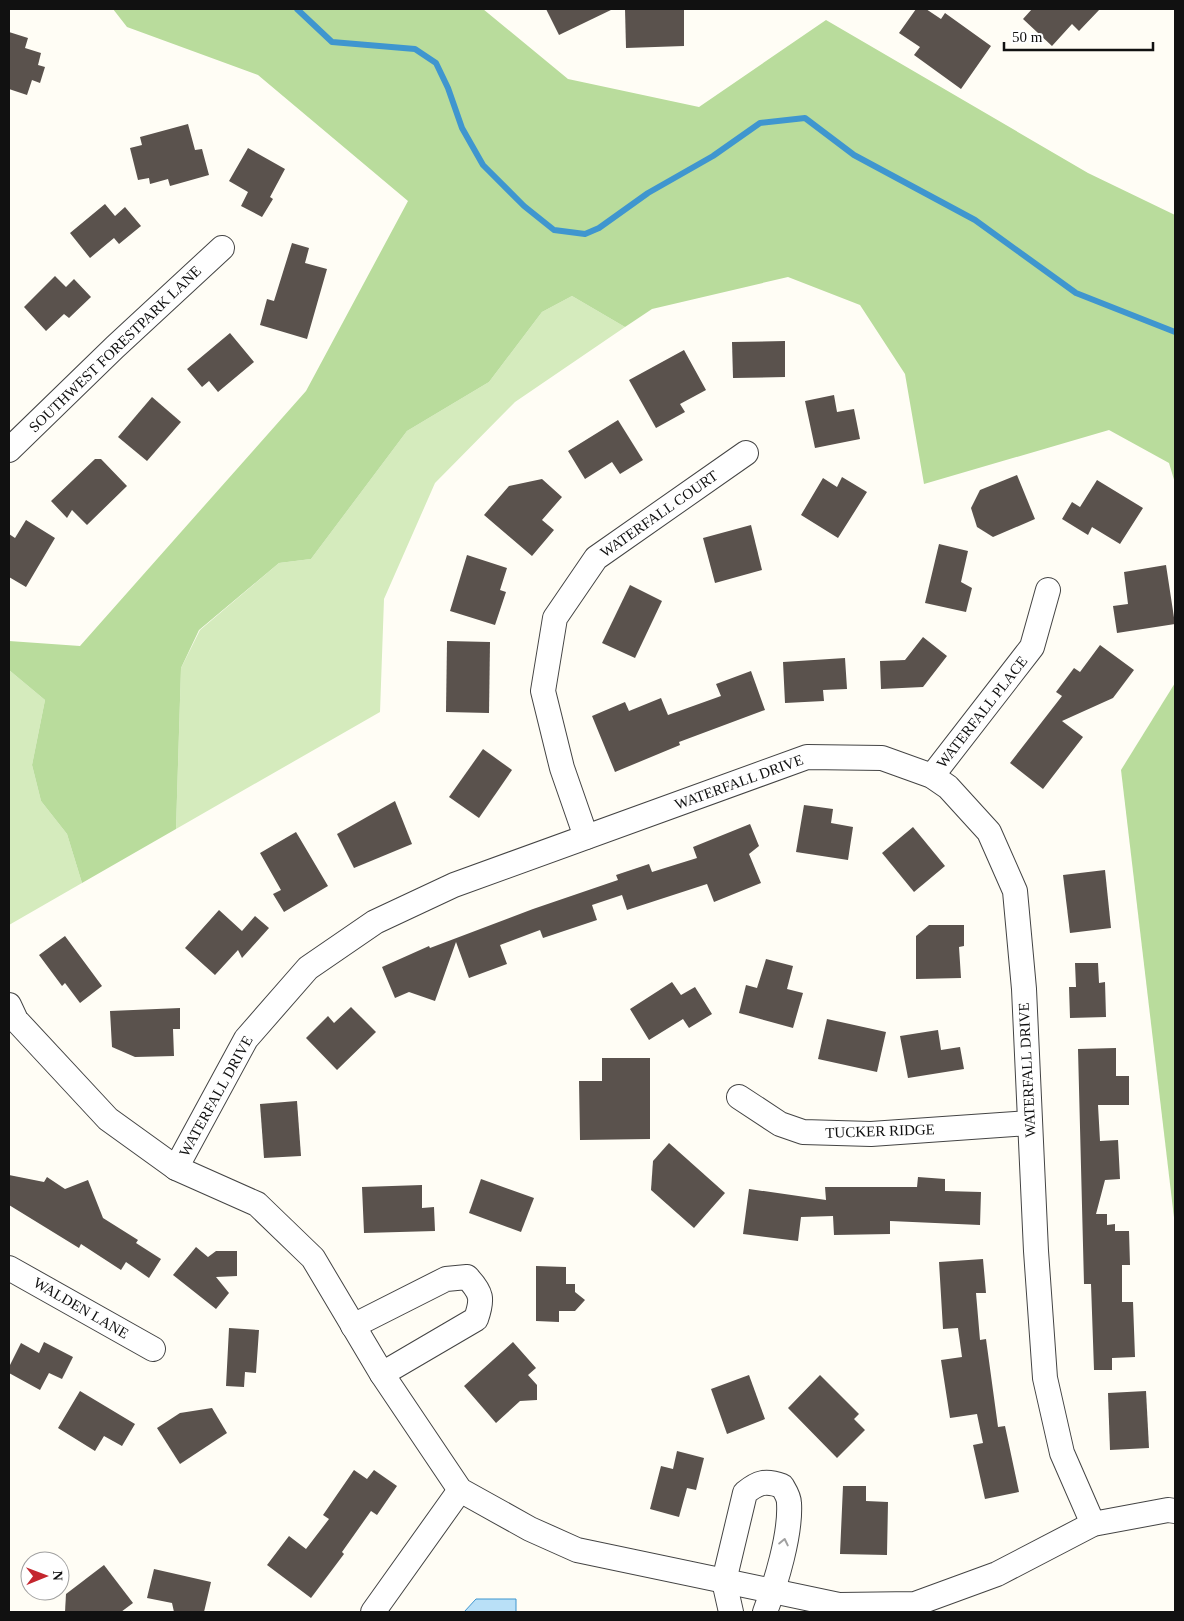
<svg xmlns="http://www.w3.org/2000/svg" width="1184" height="1621" font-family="'Times New Roman',serif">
<rect width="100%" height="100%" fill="#fffdf5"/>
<!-- green -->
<g fill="#d5ebbd">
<polygon points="572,296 625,327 515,402 435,483 384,599 380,712 176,829 181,668 200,630 279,563 311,559 407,431 489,382 542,312"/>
<polygon points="9,670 45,700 32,765 41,801 67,834 82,883 9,925"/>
</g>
<!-- forest -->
<g fill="#b9dc9c">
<polygon points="113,9 483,9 568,79 699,107 826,20 1088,173 1175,215 1175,483 1169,463 1109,430 924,484 905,374 860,305 788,277 652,309 625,327 572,296 542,312 489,382 407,431 311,559 279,563 199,630 181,668 176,829 82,883 67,834 41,801 32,765 45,700 9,670 9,641 80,646 306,391 408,201 258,75 127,27"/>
<polygon points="1175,683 1175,1226 1121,770"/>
</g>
<!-- water -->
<polygon fill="#b9e0f7" stroke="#3f96cf" points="476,1599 516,1599 516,1612 464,1612"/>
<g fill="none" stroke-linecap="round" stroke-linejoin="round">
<!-- stream -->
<polyline stroke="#3f96cf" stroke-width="6" points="297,9 332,42 415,49 436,63 448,88 462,128 483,165 524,206 554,230 585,234 599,228 648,193 713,156 760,123 805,118 854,155 975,220 1076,293 1175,332"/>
</g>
<!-- building -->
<g fill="#5a524d">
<polygon points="546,9 613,9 559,35"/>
<polygon points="625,9 684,9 684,46 626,48"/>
<polygon points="916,9 926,9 941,19 945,13 991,46 961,89 914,55 920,47 899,33"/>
<polygon points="1032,9 1100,9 1079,31 1072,24 1052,46 1023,19"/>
<polygon points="9,32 28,38 25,48 41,53 38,65 45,67 40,83 32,80 27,95 9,89"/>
<polygon points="188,124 195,150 202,149 209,175 170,186 168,179 150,184 149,178 138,180 130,148 142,145 140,137"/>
<polygon points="248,148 285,169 270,197 273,199 262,217 241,206 248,192 229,181"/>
<polygon points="105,204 115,216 125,207 141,226 119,244 114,238 90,258 70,233"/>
<polygon points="292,243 309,248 305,263 327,269 307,339 260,325 267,299 274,301"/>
<polygon points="55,276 66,287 74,279 91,297 69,318 64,314 46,331 24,307"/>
<polygon points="230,333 254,362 218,392 209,381 202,387 187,369"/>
<polygon points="785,341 785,377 733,378 732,342"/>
<polygon points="684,350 706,390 680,404 685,412 656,428 629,380"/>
<polygon points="834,395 837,412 854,409 860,439 815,448 805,401"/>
<polygon points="152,397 181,422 147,461 118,437"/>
<polygon points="618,420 643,460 620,474 612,462 585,479 568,451"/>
<polygon points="95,459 101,459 127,486 87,525 72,510 67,518 51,501"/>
<polygon points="1017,475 1035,519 993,537 977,527 971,508 980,490"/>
<polygon points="842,477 867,492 838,538 801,515 823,478 837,487"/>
<polygon points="542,479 562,497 542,520 554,530 532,556 484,515 509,486"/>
<polygon points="1097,480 1143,508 1120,544 1092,527 1088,535 1062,519 1072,502 1080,507"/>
<polygon points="26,520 55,538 26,587 9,577 9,534 15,538"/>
<polygon points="751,525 762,570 715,583 703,538"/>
<polygon points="939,544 968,551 961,582 972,588 966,612 925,603"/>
<polygon points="467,555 507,568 500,590 506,592 495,625 450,611"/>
<polygon points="1166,565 1175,624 1117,633 1113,606 1128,604 1124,572"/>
<polygon points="630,585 662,601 635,658 602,643"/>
<polygon points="923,637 947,656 923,687 881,689 880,661 905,660"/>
<polygon points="447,641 490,642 489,713 446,712"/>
<polygon points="1100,645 1134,670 1113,698 1062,721 1083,737 1043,789 1010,763 1062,696 1056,692 1074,668 1080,672"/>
<polygon points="845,658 847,689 823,690 824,701 785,703 783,662"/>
<polygon points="751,671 765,710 679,742 680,745 615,772 592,716 625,702 629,711 661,698 668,715 721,696 716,684"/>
<polygon points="483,749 512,770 479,818 449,797"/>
<polygon points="395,801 412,844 354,868 337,834"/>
<polygon points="804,805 833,809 831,823 853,827 848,860 796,852"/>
<polygon points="750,824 759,846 749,854 761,883 714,902 707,884 627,910 622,895 592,905 597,920 543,938 540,930 500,945 507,964 469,978 456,942 435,1001 409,992 395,998 382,967 429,946 430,948 533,909 618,880 616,875 649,864 652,872 697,858 693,847"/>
<polygon points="913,827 945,866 914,892 882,853"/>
<polygon points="296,832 328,886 284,912 273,894 281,890 260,853"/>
<polygon points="1105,870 1111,928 1070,933 1063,875"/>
<polygon points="219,910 242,931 255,916 269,928 242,958 238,950 215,975 185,948"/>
<polygon points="929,925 964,925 964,946 959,947 961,978 916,979 916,936"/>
<polygon points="65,936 102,986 80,1003 65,983 62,986 39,955"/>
<polygon points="766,959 793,966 787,989 803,993 793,1028 739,1013 746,985 757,988"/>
<polygon points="1075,963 1098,963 1099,983 1105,982 1106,1017 1070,1018 1069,987 1076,987"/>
<polygon points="672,982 681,995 695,987 712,1014 689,1028 683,1019 649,1040 630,1009"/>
<polygon points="351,1007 376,1032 337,1070 306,1038 328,1016 334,1023"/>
<polygon points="180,1008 180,1029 173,1029 174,1056 135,1057 112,1047 110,1011"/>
<polygon points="827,1019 886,1032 877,1072 818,1059"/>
<polygon points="938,1030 941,1050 960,1047 964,1069 908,1078 900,1036"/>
<polygon points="1116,1048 1116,1076 1129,1076 1129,1105 1098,1105 1100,1141 1118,1140 1120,1179 1105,1180 1096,1214 1107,1214 1107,1225 1115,1224 1115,1231 1129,1231 1130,1265 1122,1265 1122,1302 1133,1302 1135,1357 1112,1358 1112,1370 1094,1370 1091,1284 1084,1284 1078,1049"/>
<polygon points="602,1058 650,1058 650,1139 580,1140 579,1081 602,1081"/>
<polygon points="297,1101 301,1156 264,1158 260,1104"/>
<polygon points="669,1143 725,1193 694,1228 651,1190 653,1161"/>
<polygon points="9,1175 44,1182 47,1177 65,1189 88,1180 103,1218 138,1240 136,1243 161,1259 149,1278 126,1262 121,1270 81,1244 79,1248 9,1205"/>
<polygon points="918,1177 945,1179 945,1191 981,1192 980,1225 890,1221 890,1234 834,1235 833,1216 801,1217 798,1241 743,1234 749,1189 826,1200 825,1187 917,1187"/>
<polygon points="481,1179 534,1198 521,1232 469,1213"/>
<polygon points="422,1185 422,1208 434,1207 435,1231 364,1233 362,1187"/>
<polygon points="196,1247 208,1257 216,1251 237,1251 237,1276 216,1277 229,1293 216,1309 173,1275"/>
<polygon points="983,1259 986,1293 976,1293 980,1340 986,1339 998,1427 1005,1426 1019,1492 985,1499 973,1445 983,1443 977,1414 950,1418 941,1360 962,1357 958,1328 943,1329 939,1262"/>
<polygon points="536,1266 566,1267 566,1284 575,1284 575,1292 585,1300 575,1311 559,1311 559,1322 536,1321"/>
<polygon points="229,1328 259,1330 256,1373 245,1372 244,1387 226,1386"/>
<polygon points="44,1342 73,1357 62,1379 49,1373 40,1390 9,1373 9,1367 21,1343 39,1353"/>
<polygon points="513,1342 536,1368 528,1375 537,1385 537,1400 520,1401 496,1423 464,1386"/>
<polygon points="749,1375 765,1419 727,1434 711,1389"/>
<polygon points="820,1375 859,1414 854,1419 865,1430 837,1458 788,1408"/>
<polygon points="80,1391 135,1424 122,1446 104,1436 95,1451 58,1428"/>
<polygon points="1146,1391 1149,1448 1110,1450 1108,1393"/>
<polygon points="212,1408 227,1433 180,1464 157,1428 180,1413"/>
<polygon points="677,1451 704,1458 696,1490 687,1488 679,1517 650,1509 661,1466 673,1469"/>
<polygon points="354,1470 367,1479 374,1470 397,1486 377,1515 371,1511 342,1552 344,1554 311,1598 267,1565 289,1536 306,1549 329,1519 323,1515"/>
<polygon points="843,1486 866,1486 866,1501 888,1502 887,1555 840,1554"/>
<polygon points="104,1565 133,1603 121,1612 65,1612 66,1594"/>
<polygon points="154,1569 211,1582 204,1612 174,1612 172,1603 147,1598"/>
</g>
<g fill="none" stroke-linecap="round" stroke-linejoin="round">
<defs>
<g id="minor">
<polyline points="9,450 115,347 222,248"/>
<polyline points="932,776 1032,647 1048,590"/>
<polyline points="586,837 562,768 543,691 555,618 596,558 746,453"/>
<polyline points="9,1005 16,1020 108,1119 176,1168 257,1204 313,1258 382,1374 460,1490 530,1529 577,1550 839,1605 915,1604 997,1574 1093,1524 1168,1510 1175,1511"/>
<polyline points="739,1097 780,1124 803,1132 871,1134 1030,1123"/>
<polyline points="176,1168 246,1039 308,968 375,922 454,885 807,757 882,758 932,776 948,787 989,832 1015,891 1024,989 1036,1251 1045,1378 1062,1453 1093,1524"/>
<polyline points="9,1268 153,1349"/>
<path d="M353,1326L446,1279L467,1277C482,1293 483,1299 476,1319L382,1374"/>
<polyline points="373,1612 460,1490"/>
<path d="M731,1612L724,1581L745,1493C758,1482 766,1480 782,1486C785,1491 789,1497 789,1503C791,1534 776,1583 765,1612"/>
</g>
</defs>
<!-- minor casing -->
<use href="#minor" stroke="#444" stroke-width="26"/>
<!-- minor -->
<use href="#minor" stroke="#fff" stroke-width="24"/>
</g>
<!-- one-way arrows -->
<defs><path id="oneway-chevron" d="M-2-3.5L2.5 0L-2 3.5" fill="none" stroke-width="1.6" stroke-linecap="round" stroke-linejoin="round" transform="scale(1.25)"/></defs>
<use stroke="#a0a0a0" href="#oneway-chevron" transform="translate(784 1542) rotate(-78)"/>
<g text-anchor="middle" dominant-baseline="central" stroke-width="5" stroke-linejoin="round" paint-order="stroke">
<!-- street labels -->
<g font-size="15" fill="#111" stroke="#fff">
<text transform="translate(115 349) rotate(-44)">SOUTHWEST FORESTPARK LANE</text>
<text transform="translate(659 514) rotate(-35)">WATERFALL COURT</text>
<text transform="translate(982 712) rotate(-52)">WATERFALL PLACE</text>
<text transform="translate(739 782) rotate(-20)">WATERFALL DRIVE</text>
<text transform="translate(1027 1070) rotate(-93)">WATERFALL DRIVE</text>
<text transform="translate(216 1096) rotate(-61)">WATERFALL DRIVE</text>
<text transform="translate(880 1131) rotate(-2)">TUCKER RIDGE</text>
<text transform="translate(81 1308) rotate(30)">WALDEN LANE</text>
</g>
</g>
<!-- border -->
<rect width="1184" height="1621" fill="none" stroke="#111111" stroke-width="20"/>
<!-- north arrow -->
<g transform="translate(45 1576) rotate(89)"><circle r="24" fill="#ffffff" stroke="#a0a0a0"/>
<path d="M0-4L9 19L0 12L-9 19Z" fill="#c4262e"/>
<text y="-8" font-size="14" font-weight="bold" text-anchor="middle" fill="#111111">N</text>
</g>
<!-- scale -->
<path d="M1004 42v8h149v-8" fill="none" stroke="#111111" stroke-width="2.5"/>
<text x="1012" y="42" font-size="15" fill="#111111" stroke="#ffffff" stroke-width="4" paint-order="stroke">50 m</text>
</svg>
